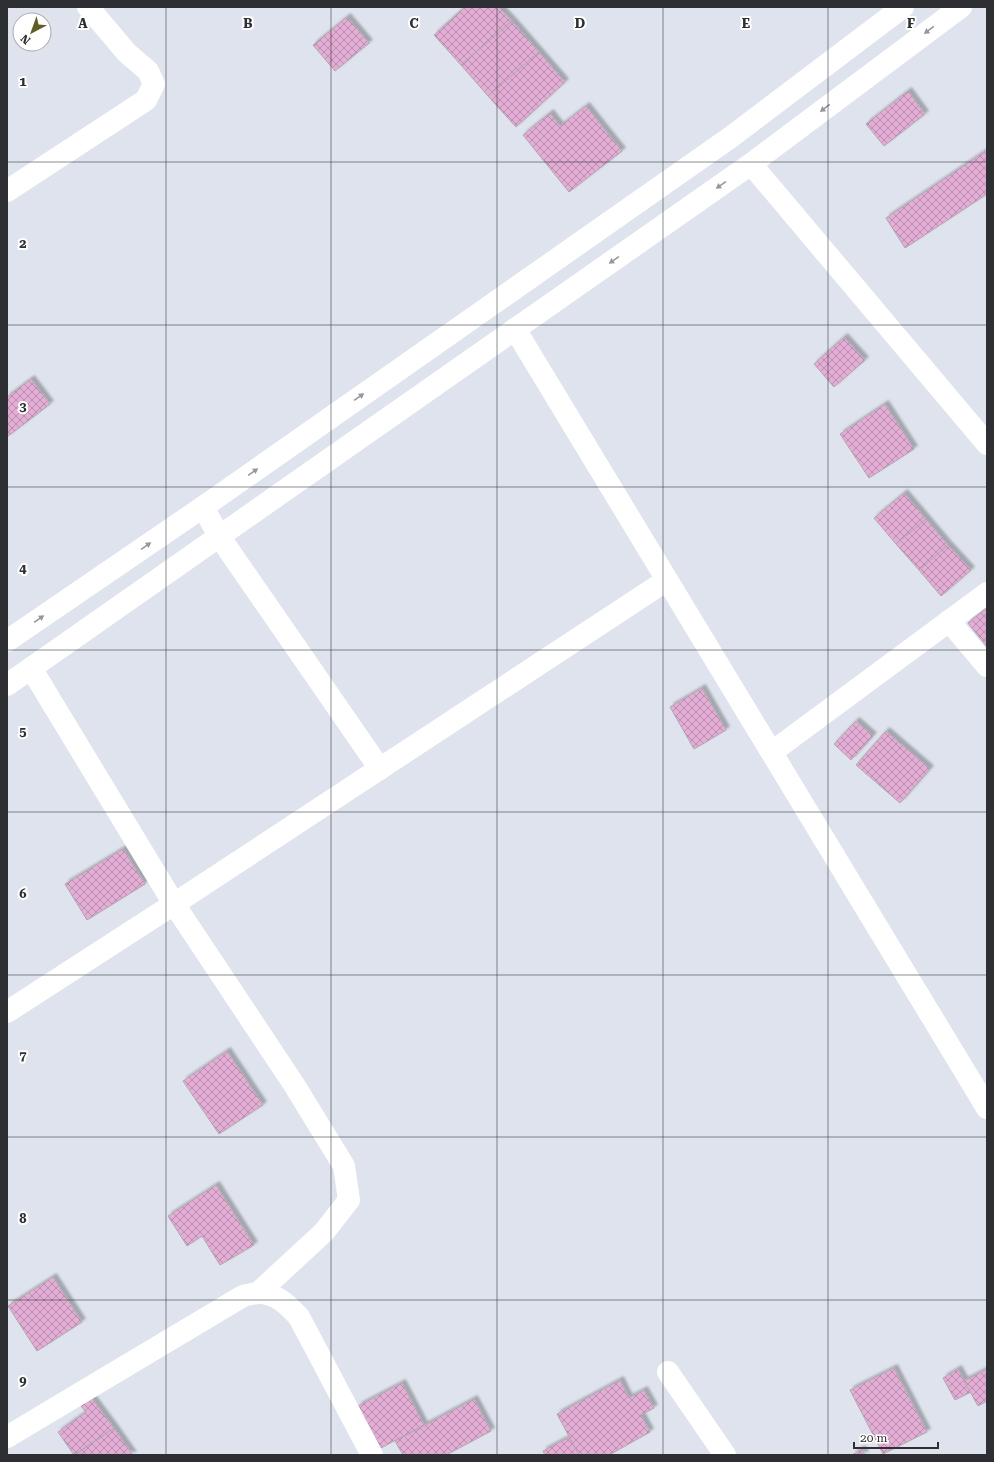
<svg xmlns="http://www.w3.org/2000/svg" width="994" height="1462" font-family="'Roboto Serif',serif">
<defs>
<pattern id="building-cross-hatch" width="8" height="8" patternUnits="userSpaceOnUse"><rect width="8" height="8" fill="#e4add5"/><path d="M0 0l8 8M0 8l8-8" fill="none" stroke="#b98dad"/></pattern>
<filter id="shadow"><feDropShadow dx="3.5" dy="-3.5" stdDeviation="1" flood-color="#0004"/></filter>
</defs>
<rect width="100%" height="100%" fill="#dee3ee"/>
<!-- building -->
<g fill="url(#building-cross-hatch)" stroke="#b1a6ae" filter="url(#shadow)">
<polygon points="465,7 499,7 512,21 461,65 434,35"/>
<polygon points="347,17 369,43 335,71 313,45"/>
<polygon points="512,21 539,52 488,96 461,65"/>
<polygon points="539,52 565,82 516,127 488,96"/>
<polygon points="908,91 925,114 884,146 866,124"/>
<polygon points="586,106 622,151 569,192 523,135 550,113 560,126"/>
<polygon points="987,150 987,194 905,248 886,218"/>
<polygon points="844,337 865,360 834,387 814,364"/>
<polygon points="31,379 50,404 7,437 7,397"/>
<polygon points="885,404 914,449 869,478 840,434"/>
<polygon points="904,493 926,519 896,544 874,518"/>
<polygon points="926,519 948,545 919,570 896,544"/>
<polygon points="948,545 971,570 941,596 919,570"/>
<polygon points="987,608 987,647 968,623"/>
<polygon points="702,688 726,730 694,749 670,707"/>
<polygon points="856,721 873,736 851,760 834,744"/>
<polygon points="886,731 930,769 900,803 856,765"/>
<polygon points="123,849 145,884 87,920 65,884"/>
<polygon points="227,1051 263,1105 219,1134 183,1081"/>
<polygon points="216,1185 254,1245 220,1265 202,1236 187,1246 168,1216"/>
<polygon points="53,1277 82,1322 37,1351 8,1306"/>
<polygon points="894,1368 927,1432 883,1454 850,1390"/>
<polygon points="958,1369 971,1392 955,1400 943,1378"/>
<polygon points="987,1369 987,1401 978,1406 964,1381"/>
<polygon points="620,1380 629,1398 644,1390 654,1408 641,1415 650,1432 609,1455 579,1455 557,1414"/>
<polygon points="402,1383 424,1425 381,1448 358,1406"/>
<polygon points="91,1397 114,1428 74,1455 58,1432 86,1412 80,1405"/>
<polygon points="474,1399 491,1431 446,1455 403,1455 395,1441"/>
<polygon points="114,1428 133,1455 75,1455"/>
<polygon points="569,1437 579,1455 545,1455 543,1451"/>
<polygon points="862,1449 865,1455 852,1455"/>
</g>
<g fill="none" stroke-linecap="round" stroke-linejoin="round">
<!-- minor -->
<g stroke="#fff" stroke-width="22">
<polyline points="751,164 987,444"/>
<polyline points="7,191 146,100 154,84 148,71 127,53 88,7"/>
<polyline points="515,329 987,1108"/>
<polyline points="203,507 219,536 380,769"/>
<polyline points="949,621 987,666"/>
<polyline points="7,641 203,507 731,137 903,7"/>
<polyline points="31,668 174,904 293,1083 344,1166 349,1200 324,1232 258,1293"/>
<polyline points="7,685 751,164 961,7"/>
<polyline points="772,752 987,593"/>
<polyline points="7,1012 174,904 667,580"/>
<polyline points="668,1372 725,1455"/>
<path d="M7,1437L243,1296C248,1295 254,1293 259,1293C276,1293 288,1305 299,1317L372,1455"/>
</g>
</g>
<!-- one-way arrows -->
<defs><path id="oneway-solid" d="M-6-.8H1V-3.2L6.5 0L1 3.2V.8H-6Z"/></defs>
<g fill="#969799">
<use href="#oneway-solid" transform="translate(929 30) rotate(143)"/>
<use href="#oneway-solid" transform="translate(825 108) rotate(143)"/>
<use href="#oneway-solid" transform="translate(721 185) rotate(145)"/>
<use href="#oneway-solid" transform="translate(614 260) rotate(145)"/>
<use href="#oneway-solid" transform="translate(359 397) rotate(-35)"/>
<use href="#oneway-solid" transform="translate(253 472) rotate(-35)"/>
<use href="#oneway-solid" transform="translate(146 546) rotate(-35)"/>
<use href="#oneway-solid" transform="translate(39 619) rotate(-35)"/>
</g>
<!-- grid -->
<path fill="none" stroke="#2d2f33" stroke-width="1" stroke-opacity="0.55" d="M166,7V1455M331,7V1455M497,7V1455M663,7V1455M828,7V1455M7,162H987M7,325H987M7,487H987M7,650H987M7,812H987M7,975H987M7,1137H987M7,1300H987"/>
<g font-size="13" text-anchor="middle" font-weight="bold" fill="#2d2f33" stroke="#fff" stroke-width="4" stroke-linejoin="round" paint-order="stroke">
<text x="83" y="28">A</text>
<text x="248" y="28">B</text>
<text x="414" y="28">C</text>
<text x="580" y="28">D</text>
<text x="746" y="28">E</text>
<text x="911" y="28">F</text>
<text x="23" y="86">1</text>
<text x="23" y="248">2</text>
<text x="23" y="411">3</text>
<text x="23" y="573">4</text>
<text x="23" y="736">5</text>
<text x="23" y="898">6</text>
<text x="23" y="1060">7</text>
<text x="23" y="1223">8</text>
<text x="23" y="1385">9</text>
</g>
<!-- border -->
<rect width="994" height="1462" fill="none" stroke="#2d2f33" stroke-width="16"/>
<!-- north arrow -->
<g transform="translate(32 32) rotate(221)"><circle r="19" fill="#ffffff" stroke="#abacad"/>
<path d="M0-3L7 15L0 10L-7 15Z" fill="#605d29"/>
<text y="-6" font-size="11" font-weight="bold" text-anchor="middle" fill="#2d2f33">N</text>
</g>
<!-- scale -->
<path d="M854 1442v6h84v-6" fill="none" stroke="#2d2f33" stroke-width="2"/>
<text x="860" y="1442" font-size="12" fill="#2d2f33" stroke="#ffffff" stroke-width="3" paint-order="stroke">20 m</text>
</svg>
